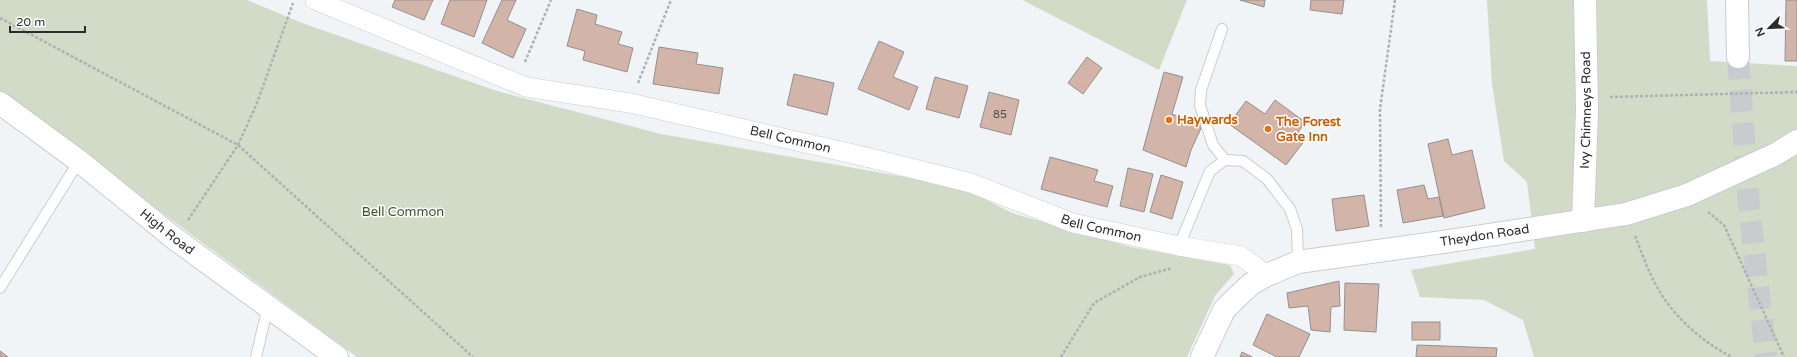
<svg xmlns="http://www.w3.org/2000/svg" width="1797" height="357" font-family="'Varela Round',sans-serif">
<rect width="100%" height="100%" fill="#f1f4f7"/>
<!-- green -->
<g fill="#d1dbc7">
<polygon points="0,0 247,0 302,23 497,91 661,134 961,187 1012,213 1131,247 1230,265 1234,274 1215,296 1187,357 357,357 0,93"/>
<polygon points="1022,0 1187,0 1159,70"/>
<polygon points="1487,0 1707,0 1710,61 1797,66 1797,357 1534,357 1523,320 1484,300 1420,297 1411,270 1535,249 1527,182 1504,161 1492,84"/>
</g>
<!-- building -->
<g fill="#d3b4a8" stroke="#94908f">
<polygon points="395,0 433,0 424,20 392,7"/>
<polygon points="450,0 487,0 474,37 441,24"/>
<polygon points="502,0 516,0 507,20 526,29 513,58 482,43"/>
<polygon points="1240,0 1265,0 1264,7"/>
<polygon points="1311,0 1344,0 1342,14 1310,10"/>
<polygon points="1786,0 1797,0 1797,61 1785,61"/>
<polygon points="577,9 597,15 595,24 622,32 618,44 633,48 627,72 583,60 585,51 567,46"/>
<polygon points="879,41 904,52 893,77 918,87 909,110 858,89"/>
<polygon points="659,47 698,53 696,64 723,68 719,94 653,84"/>
<polygon points="1087,57 1102,68 1083,94 1068,83"/>
<polygon points="1164,72 1183,77 1172,114 1202,126 1191,150 1186,167 1143,150"/>
<polygon points="794,74 834,83 827,115 787,105"/>
<polygon points="935,77 968,86 959,118 926,109"/>
<polygon points="989,92 1019,100 1011,135 980,127"/>
<polygon points="1275,100 1305,122 1297,134 1305,140 1286,165 1229,124 1246,101 1265,114"/>
<polygon points="1448,139 1452,155 1472,150 1485,208 1444,218 1428,144"/>
<polygon points="1050,157 1098,170 1094,181 1113,186 1107,207 1041,189"/>
<polygon points="1128,168 1153,174 1144,212 1120,206"/>
<polygon points="1161,175 1183,182 1172,219 1150,212"/>
<polygon points="1424,185 1428,199 1439,197 1443,216 1403,223 1397,190"/>
<polygon points="1364,195 1369,226 1336,231 1332,199"/>
<polygon points="1339,281 1340,306 1331,307 1330,332 1311,330 1308,306 1289,308 1287,293"/>
<polygon points="1345,283 1379,284 1376,332 1344,330"/>
<polygon points="1267,314 1310,334 1299,357 1277,357 1253,345"/>
<rect x="1412" y="322" width="28" height="18"/>
<polygon points="1417,345 1497,348 1496,357 1416,357"/>
<polygon points="0,351 8,357 0,357"/>
<polygon points="1242,352 1252,357 1240,357"/>
</g>
<g fill="none" stroke-linecap="round" stroke-linejoin="round">
<!-- highway-tunnel -->
<polyline stroke="#c9cccf" stroke-width="22" stroke-dasharray="22 11" stroke-linecap="butt" points="1738,57 1749,206 1766,357"/>
<defs>
<g id="lane">
<polyline points="1222,29 1201,90 1200,105 1213,145 1225,160"/>
<polyline points="1179,246 1210,171 1225,160 1243,161 1267,179 1290,209 1297,229 1298,262"/>
<polyline points="0,288 79,161"/>
<polyline points="256,357 268,306"/>
</g>
<g id="street">
<path id="s1" d="M315,0L526,87L630,103L862,156L971,183L1073,223L1179,246L1241,256L1267,275"/>
</g>
<g id="secondary">
<path id="s2" d="M0,103L79,161L175,239L337,357"/>
<path id="s3" d="M1583,221L1587,110L1585,0"/>
<path id="s4" d="M1202,357L1224,310L1237,297L1251,284L1267,275L1298,262L1443,242L1626,214L1687,195L1776,154L1797,141"/>
</g>
<polyline id="highway" points="1737,0 1738,57"/>
</defs>
<!-- lane casing -->
<use href="#lane" stroke="#cacccf" stroke-width="12"/>
<!-- street casing -->
<use href="#street" stroke="#cacccf" stroke-width="20"/>
<!-- secondary casing -->
<use href="#secondary" stroke="#cacccf" stroke-width="24"/>
<!-- highway casing -->
<use href="#highway" stroke="#cacccf" stroke-width="24"/>
<!-- path -->
<g stroke="#aeb0b2" stroke-width="2.5" stroke-dasharray="3 2" stroke-linecap="butt">
<polyline points="0,18 238,145 473,357"/>
<polyline points="525,62 551,0"/>
<polyline points="638,83 671,0"/>
<polyline points="1610,97 1797,92"/>
<polyline points="1708,212 1724,225 1784,357"/>
<polyline points="188,220 238,145 257,103 293,3"/>
<polyline points="1381,227 1380,109 1395,0"/>
<path d="M1635,236C1642,253 1648,271 1657,287C1673,316 1702,342 1732,357"/>
<polyline points="1061,357 1094,303 1140,277 1172,268"/>
</g>
<!-- lane -->
<use href="#lane" stroke="#fff" stroke-width="10"/>
<!-- street -->
<use href="#street" stroke="#fff" stroke-width="19"/>
<!-- secondary -->
<use href="#secondary" stroke="#fff" stroke-width="22"/>
<!-- highway -->
<use href="#highway" stroke="#fff" stroke-width="22"/>
</g>
<!-- markers -->
<g fill="#e8710a" stroke="#fff" stroke-width="1.5">
<circle cx="1169" cy="120" r="4"/>
<circle cx="1268" cy="129" r="4"/>
</g>
<g text-anchor="middle" dominant-baseline="central" stroke-width="3" stroke-linejoin="round" paint-order="stroke">
<!-- number labels -->
<g font-size="11" fill="#554e4c">
<text x="1000" y="114">85</text>
</g>
<!-- street labels -->
<g font-size="13" fill="#2b2c2d" stroke="#fff">
<text stroke="none"><textPath href="#s3" startOffset="111">Ivy Chimneys Road</textPath></text>
<text stroke="none"><textPath href="#s1" startOffset="498">Bell Common</textPath></text>
<text stroke="none"><textPath href="#s1" startOffset="822">Bell Common</textPath></text>
<text stroke="none"><textPath href="#s2" startOffset="211">High Road</textPath></text>
<text stroke="none"><textPath href="#s4" startOffset="330">Theydon Road</textPath></text>
</g>
<!-- food labels -->
<g font-size="13" font-weight="bold" fill="#c56008" stroke="#fff" text-anchor="start">
<text x="1177" y="120">Haywards</text>
<text x="1276" y="122">The Forest<tspan x="1276" dy="15">Gate Inn</tspan></text>
</g>
<!-- park labels -->
<g font-size="13" fill="#3c4f24" stroke="#fff">
<text x="403" y="212">Bell Common</text>
</g>
</g>
<!-- north arrow -->
<g transform="translate(1769 28) rotate(246)" stroke="#ffffff" stroke-width="3" paint-order="stroke">
<path d="M0-3L7 15L0 10L-7 15Z" fill="#2b2c2d"/>
<text y="-6" font-size="11" font-weight="bold" text-anchor="middle" fill="#2b2c2d">N</text>
</g>
<!-- scale -->
<path d="M10 26v6h75v-6" fill="none" stroke="#2b2c2d" stroke-width="2"/>
<text x="16" y="26" font-size="12" fill="#2b2c2d" stroke="#ffffff" stroke-width="3" paint-order="stroke">20 m</text>
</svg>
